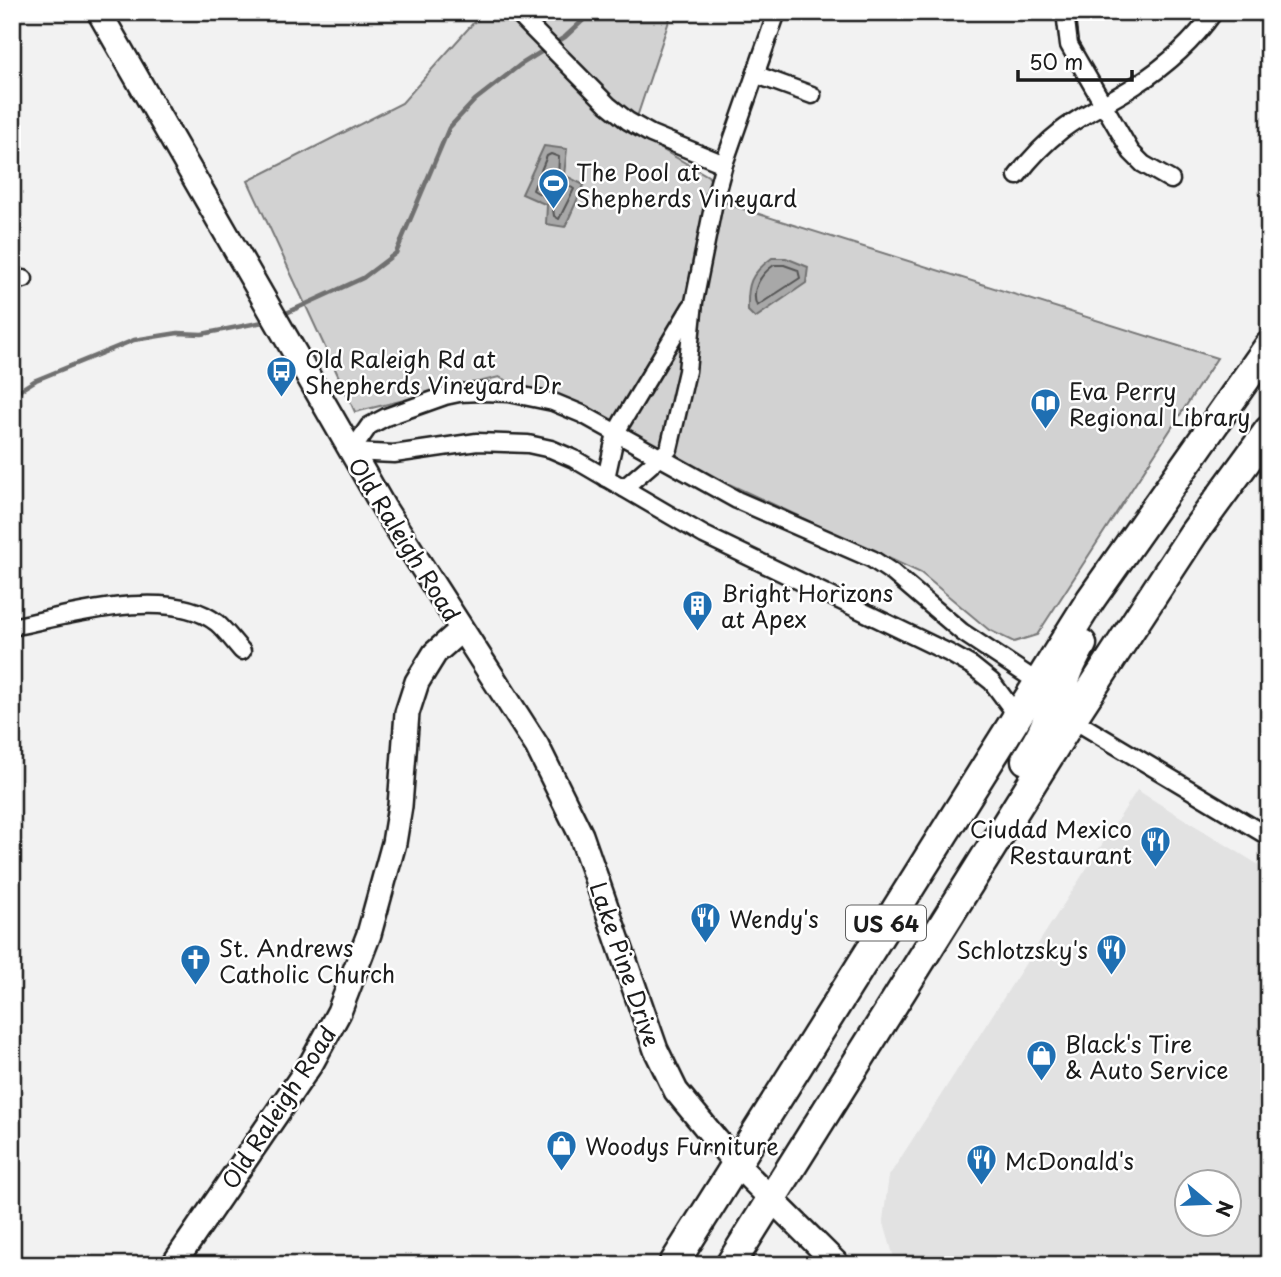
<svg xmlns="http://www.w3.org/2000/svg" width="1281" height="1277" font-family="'Playpen Sans',sans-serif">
<rect width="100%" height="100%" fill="#f2f2f2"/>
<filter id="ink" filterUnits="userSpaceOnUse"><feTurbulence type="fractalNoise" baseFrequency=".0143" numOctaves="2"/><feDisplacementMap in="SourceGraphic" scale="14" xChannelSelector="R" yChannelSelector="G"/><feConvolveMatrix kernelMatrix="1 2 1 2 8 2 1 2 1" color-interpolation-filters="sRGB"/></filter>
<g filter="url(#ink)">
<!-- built -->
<path fill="#e2e2e2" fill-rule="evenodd" d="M1137,790L1259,865L1269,874V1265H901L894,1258L883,1220L889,1176ZM1186,1182H1228V1224H1186Z"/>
<!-- green -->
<polygon fill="#d2d2d2" stroke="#777" stroke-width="2" points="483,12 672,12 632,132 708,176 727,204 1217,358 1037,635 1014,642 989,630 921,573 499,377 355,412 248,181 402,103"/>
<!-- water -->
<g fill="#a8a8a8" stroke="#707070" stroke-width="2">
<polygon points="544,146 567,149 564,175 584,185 565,227 546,224 547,205 522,194"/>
<path d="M772,258H786L808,267L806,283L755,318L748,311C747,284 750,274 772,258Z"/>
</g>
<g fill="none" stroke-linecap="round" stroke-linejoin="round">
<!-- shore -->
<g stroke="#545454" stroke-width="2">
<polygon points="551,154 559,157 558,179 574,189 559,219 554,216 552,201 533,190 547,156"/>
<path d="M774,265H784L798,270L800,278L757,306C750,290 761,274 774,265Z"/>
</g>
<!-- stream -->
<g stroke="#707070" stroke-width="4.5">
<polyline points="282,315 363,278 396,253 449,128 475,100 520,65 565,37 592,12"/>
<polyline points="12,395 36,380 134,340 178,333 202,334 268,321"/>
</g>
<defs>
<g id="street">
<polyline points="516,12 608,105 628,121 651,134 724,164"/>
<polyline points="1065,12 1069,45 1131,152 1143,164 1171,180"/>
<polyline points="757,75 812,95"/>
<path d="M1017,176C1030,159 1045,143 1062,130C1085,112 1112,101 1136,85C1166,66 1193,42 1214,12"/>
<polyline points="12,281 24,279"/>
<polyline points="351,452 369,426 386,417 445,396 459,393 482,392 509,393 553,402 582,414 737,500 872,559 893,573 962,632 1039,683"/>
<polyline points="351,452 394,454 477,442 528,444 551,449 574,459 704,535 949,653 972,666 992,682 1012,709 1010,723"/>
<polyline points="606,478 616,433 622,422 691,307"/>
<polyline points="624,488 669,449 687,371 694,302 715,197 724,164 777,12"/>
<path d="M12,627C65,616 170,585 217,623C226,631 234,642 242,651"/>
<polyline points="1072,719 1269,837"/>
</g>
<g id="secondary">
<polyline points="99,12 384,508 537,746 581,835 656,1050 676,1091 736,1164 838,1265"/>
<polyline points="173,1265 312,1062 339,1012 369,934 394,843 400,806 407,713 417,682 435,653 461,630"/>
</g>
<g id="highway">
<path d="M1072,719C1055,692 1068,669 1082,644"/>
<path d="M1026,760C1041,735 1061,709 1039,683"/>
<polyline points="673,1265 1091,599 1269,346"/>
<polyline points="730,1265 1072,719 1193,534 1269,430"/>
</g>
</defs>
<!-- street casing -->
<use href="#street" stroke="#1c1c1c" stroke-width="21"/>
<!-- secondary casing -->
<use href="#secondary" stroke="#1c1c1c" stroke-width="28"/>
<!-- highway casing -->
<use href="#highway" stroke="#1c1c1c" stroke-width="33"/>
<!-- street -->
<use href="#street" stroke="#fff" stroke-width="16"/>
<!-- secondary -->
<use href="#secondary" stroke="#fff" stroke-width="23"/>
<!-- highway -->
<use href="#highway" stroke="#fff" stroke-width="28"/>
</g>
</g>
<!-- icons -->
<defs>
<symbol id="stadium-pin" viewBox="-11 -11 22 30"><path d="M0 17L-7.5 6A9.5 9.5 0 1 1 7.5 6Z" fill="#1f6fb2" stroke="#fff"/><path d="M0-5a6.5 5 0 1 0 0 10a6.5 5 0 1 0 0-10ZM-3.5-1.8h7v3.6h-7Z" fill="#fff"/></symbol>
<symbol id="bus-pin" viewBox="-11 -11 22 30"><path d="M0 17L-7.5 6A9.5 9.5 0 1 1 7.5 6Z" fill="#1f6fb2" stroke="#fff"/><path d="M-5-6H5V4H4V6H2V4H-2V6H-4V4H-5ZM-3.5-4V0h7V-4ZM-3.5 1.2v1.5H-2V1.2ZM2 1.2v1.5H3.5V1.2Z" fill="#fff"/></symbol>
<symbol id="library-pin" viewBox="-11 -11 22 30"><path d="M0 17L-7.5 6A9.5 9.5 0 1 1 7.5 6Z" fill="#1f6fb2" stroke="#fff"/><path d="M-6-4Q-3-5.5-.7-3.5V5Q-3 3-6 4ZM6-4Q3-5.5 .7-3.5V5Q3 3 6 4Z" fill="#fff"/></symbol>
<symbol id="building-pin" viewBox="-11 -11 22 30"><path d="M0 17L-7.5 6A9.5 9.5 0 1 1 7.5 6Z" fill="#1f6fb2" stroke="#fff"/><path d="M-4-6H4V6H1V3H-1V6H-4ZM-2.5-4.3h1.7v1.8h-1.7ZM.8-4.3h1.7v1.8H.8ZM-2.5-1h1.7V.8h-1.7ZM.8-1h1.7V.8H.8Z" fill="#fff"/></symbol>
<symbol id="restaurant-pin" viewBox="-11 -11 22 30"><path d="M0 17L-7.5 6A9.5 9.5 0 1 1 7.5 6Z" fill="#1f6fb2" stroke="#fff"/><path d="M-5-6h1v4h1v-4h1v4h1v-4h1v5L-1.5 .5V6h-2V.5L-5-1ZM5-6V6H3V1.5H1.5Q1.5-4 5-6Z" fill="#fff"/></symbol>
<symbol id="church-pin" viewBox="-11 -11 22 30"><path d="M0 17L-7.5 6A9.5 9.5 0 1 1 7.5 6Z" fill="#1f6fb2" stroke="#fff"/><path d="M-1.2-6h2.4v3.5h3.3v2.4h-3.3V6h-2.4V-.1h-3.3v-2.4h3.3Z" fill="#fff"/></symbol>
<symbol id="shop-pin" viewBox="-11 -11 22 30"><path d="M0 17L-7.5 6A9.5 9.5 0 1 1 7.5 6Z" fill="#1f6fb2" stroke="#fff"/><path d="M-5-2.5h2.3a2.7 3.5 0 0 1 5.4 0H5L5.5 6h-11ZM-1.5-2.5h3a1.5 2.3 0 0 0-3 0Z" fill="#fff"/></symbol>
</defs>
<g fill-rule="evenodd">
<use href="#stadium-pin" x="536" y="166" width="35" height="47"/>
<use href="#bus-pin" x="264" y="354" width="35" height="47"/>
<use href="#library-pin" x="1028" y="386" width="35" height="47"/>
<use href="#building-pin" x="680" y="588" width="35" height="47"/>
<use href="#restaurant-pin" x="1138" y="824" width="35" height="47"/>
<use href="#restaurant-pin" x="688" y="900" width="35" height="47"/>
<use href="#restaurant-pin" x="1094" y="932" width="35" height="47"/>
<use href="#church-pin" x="178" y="942" width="35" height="47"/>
<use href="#shop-pin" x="1024" y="1038" width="35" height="47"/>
<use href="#shop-pin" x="544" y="1128" width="35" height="47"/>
<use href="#restaurant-pin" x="964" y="1142" width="35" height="47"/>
</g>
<g text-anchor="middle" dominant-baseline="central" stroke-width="5" stroke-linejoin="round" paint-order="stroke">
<!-- shield labels -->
<rect fill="#fff" stroke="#606060" stroke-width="2" x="846" y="905.5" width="80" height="35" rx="5"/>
<g font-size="21" font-weight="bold" fill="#1c1c1c">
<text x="886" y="923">US 64</text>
</g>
<!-- poi labels -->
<g font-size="23" fill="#1c1c1c" stroke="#fff" text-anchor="start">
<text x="576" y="171">The Pool at<tspan x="576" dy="26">Shepherds Vineyard</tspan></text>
<text x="305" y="358">Old Raleigh Rd at<tspan x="305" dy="26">Shepherds Vineyard Dr</tspan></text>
<text x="1069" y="390">Eva Perry<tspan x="1069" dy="26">Regional Library</tspan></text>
<text x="721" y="592">Bright Horizons<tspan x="721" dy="26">at Apex</tspan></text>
<text x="1132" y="828" text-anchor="end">Ciudad Mexico<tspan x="1132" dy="26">Restaurant</tspan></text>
<text x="729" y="918">Wendy's</text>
<text x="219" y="947">St. Andrews<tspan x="219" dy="26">Catholic Church</tspan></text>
<text x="1088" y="949" text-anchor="end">Schlotzsky's</text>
<text x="1065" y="1043">Black's Tire<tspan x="1065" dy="26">&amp; Auto Service</tspan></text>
<text x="585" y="1145">Woodys Furniture</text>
<text x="1005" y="1160">McDonald's</text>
</g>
<!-- street labels -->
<g font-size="23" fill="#1c1c1c" stroke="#fff">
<text transform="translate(405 539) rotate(58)">Old Raleigh Road</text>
<text transform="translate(626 964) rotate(71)">Lake Pine Drive</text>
<text transform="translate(278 1107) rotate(-57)">Old Raleigh Road</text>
</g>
</g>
<!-- margin -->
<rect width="1281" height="1277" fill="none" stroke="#fff" stroke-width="42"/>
<rect x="21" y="21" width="1239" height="1235" fill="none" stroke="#1c1c1c" stroke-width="2.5" filter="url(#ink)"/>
<!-- north arrow -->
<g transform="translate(1208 1203) rotate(109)"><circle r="33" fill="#ffffff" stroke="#a4a4a4" stroke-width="2"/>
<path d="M0-5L12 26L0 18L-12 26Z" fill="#1f6fb2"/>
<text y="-10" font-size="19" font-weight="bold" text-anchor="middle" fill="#1c1c1c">N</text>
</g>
<!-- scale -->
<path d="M1018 70v10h114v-10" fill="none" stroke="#1c1c1c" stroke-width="3.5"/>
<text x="1029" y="70" font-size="21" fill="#1c1c1c" stroke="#ffffff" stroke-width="5" paint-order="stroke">50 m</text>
</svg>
